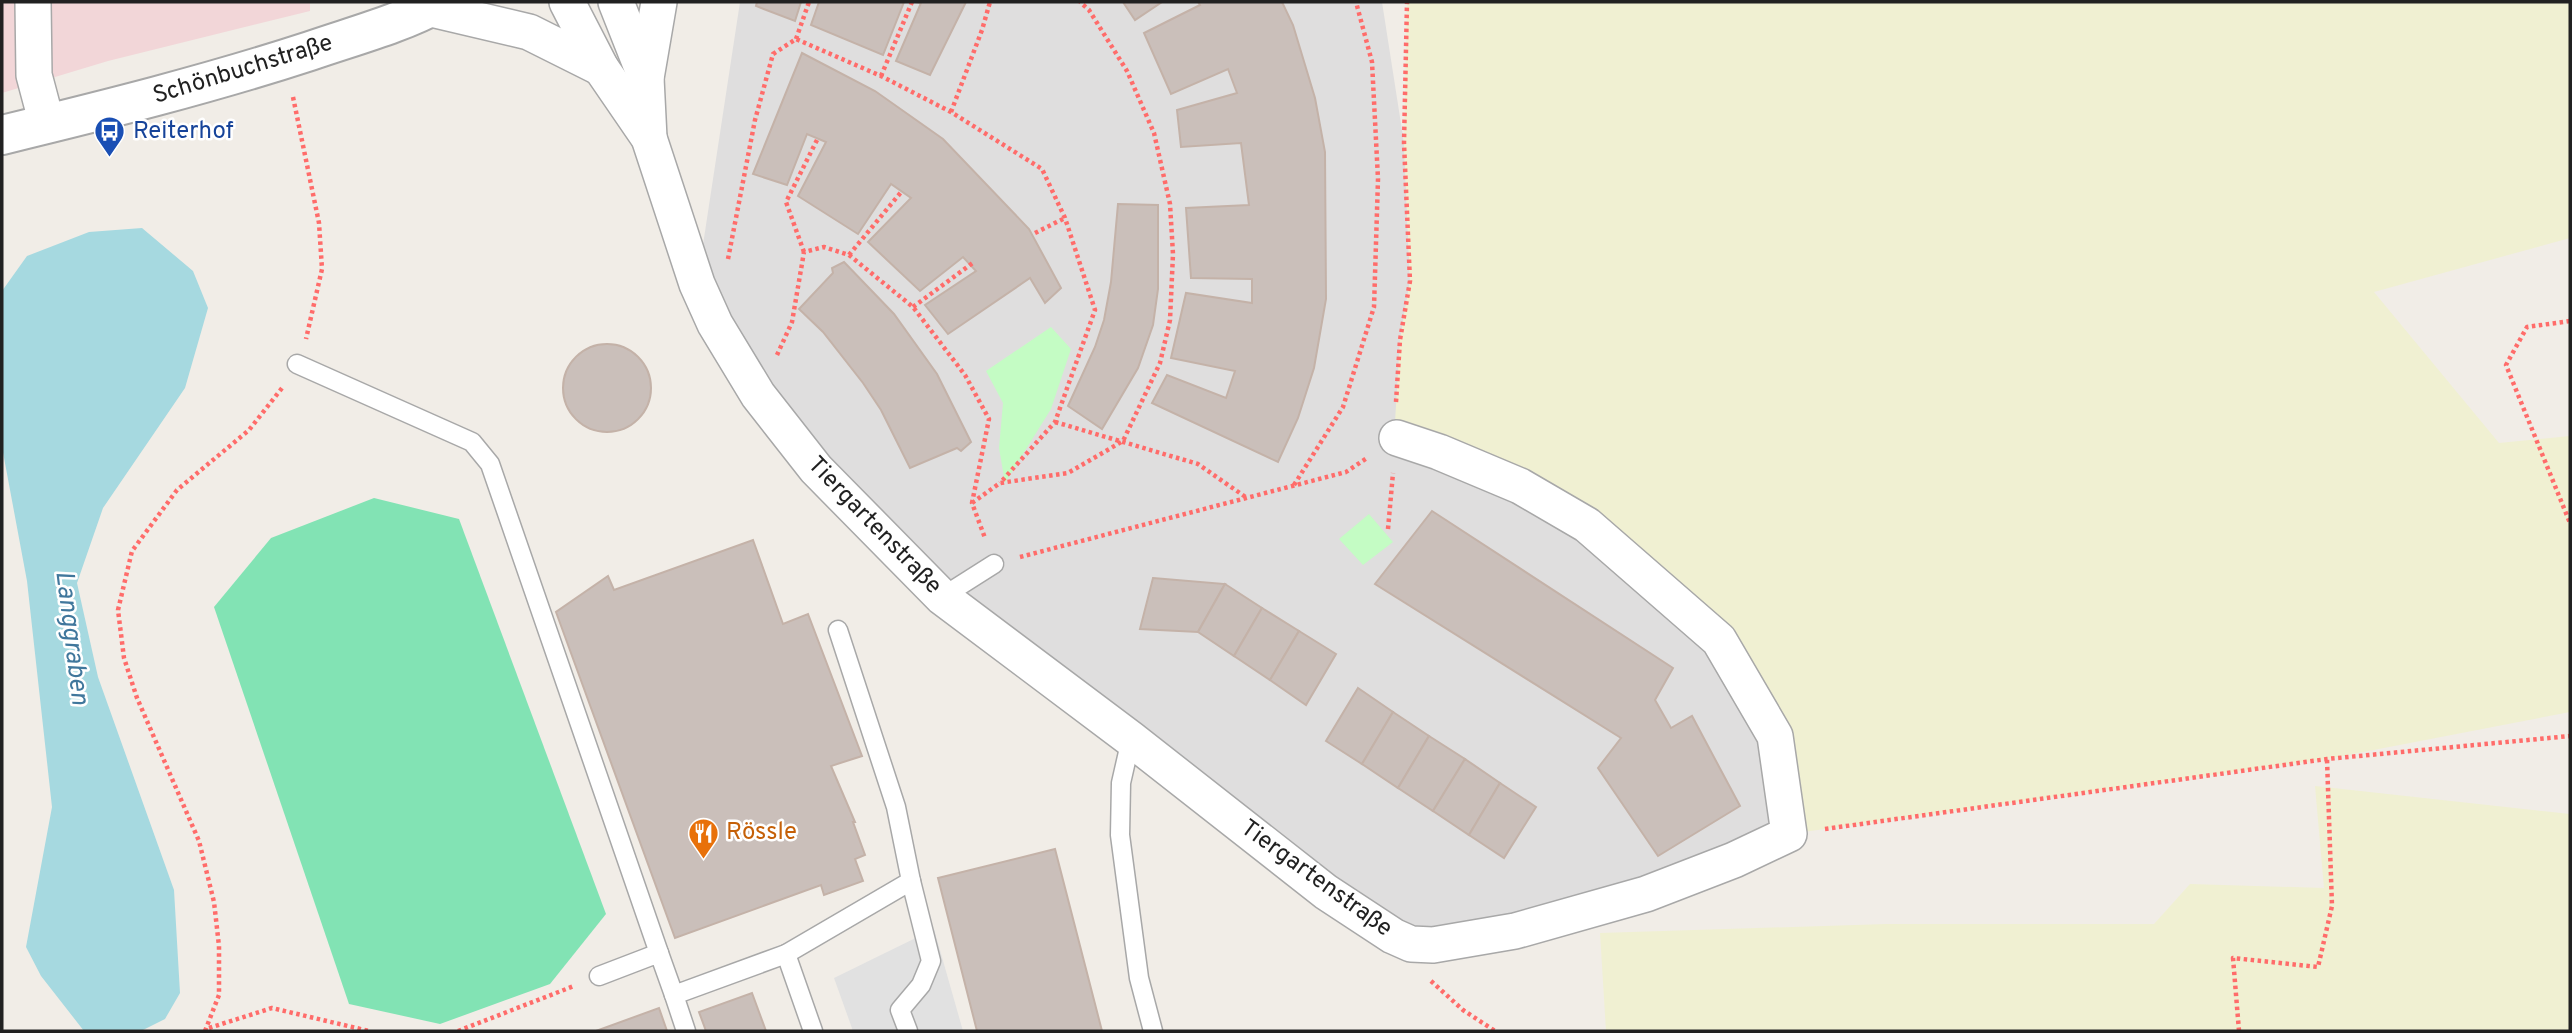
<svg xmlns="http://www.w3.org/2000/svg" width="2572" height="1033" font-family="Overpass,sans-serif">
<rect width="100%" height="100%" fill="#f1ede7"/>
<!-- residential -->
<polygon fill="#dfdede" points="740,2 1382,2 1404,143 1410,281 1400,340 1520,486 1719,640 1775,736 1789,834 1433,945 1131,739 816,469 697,284"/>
<!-- commercial -->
<polygon fill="#f2d6d8" points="2,2 310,2 310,11 108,61 2,93"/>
<!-- farmland -->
<g fill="#f0f0d2">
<polygon points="1407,2 2570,2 2570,238 2374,292 2499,443 2570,436 2570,712 2327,759 1789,834 1775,736 1719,640 1587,525 1395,422 1400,340 1410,281 1404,143"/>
<polygon points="2315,786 2570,814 2570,1031 1606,1031 1600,933 1886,924 2154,924 2190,884 2324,888"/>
</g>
<!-- park -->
<g fill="#c4fcc4">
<polygon points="1051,327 1071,349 1051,409 1005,483 999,448 1003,403 986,371"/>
<polygon points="1369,514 1393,542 1363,565 1339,539"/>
</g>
<!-- pitch -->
<polygon fill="#82e3b4" points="374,498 459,519 606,914 550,984 440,1024 349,1004 214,607 271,538"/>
<!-- parking -->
<polygon fill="#e1e1e1" points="934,929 963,1031 853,1031 834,978"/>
<!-- water -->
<polygon fill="#a6d9e0" points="142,228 193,271 208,308 185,388 103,508 77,583 98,677 174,890 180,993 165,1019 141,1031 84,1031 41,976 26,947 52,807 27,581 2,447 2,291 27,256 89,232"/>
<!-- building -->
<g fill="#cabfba" stroke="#c4b2a8" stroke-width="2">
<polygon points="757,2 801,2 795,21 756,6"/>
<polygon points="819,2 904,2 883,55 811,25"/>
<polygon points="916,2 966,2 930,75 896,61 921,3"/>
<polygon points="1123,2 1162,2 1135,20"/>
<polygon points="1198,2 1282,2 1293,25 1315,98 1325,152 1326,299 1314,368 1298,418 1278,462 1152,403 1167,375 1226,398 1235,371 1171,358 1186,293 1252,303 1252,279 1191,278 1186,208 1249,205 1241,143 1181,147 1177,110 1237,93 1228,69 1171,94 1144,33 1200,5"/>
<polygon points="802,53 875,91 943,139 1029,229 1061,288 1045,303 1030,278 948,334 925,305 976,271 963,257 920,291 868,242 911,198 891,184 858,234 798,196 826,142 807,134 787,185 753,174"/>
<polygon points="1118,204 1158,205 1158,289 1153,325 1138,368 1102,429 1068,406 1095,347 1104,320 1111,282"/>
<polygon points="844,262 894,314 937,374 971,442 961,451 957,448 910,468 881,410 863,383 823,332 799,309 833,273 832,268"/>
<circle cx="607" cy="388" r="44"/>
<polygon points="1432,511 1673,668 1655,700 1671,728 1692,716 1740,806 1658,856 1598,768 1621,738 1375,584"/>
<polygon points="753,540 783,624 808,614 862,756 831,766 855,822 853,822 865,855 855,859 863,881 824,895 821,885 675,938 556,612 608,576 614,590"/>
<polygon points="1153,578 1225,584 1198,632 1140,629"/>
<polygon points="1225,584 1262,608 1234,656 1198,632"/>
<polygon points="1262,608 1299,631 1270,680 1234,656"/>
<polygon points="1299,631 1336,654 1306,705 1270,680"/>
<polygon points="1358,688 1393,712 1362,764 1326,741"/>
<polygon points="1393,712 1429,736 1398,788 1362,764"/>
<polygon points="1429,736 1465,759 1433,811 1398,788"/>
<polygon points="1465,759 1500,783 1469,835 1433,811"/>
<polygon points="1500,783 1536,807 1504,858 1469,835"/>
<polygon points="1055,849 1102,1031 977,1031 938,878"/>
<polygon points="752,993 766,1031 706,1031 699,1012"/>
<polygon points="659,1008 667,1031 596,1031"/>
</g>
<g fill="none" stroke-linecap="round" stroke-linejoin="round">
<defs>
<g id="service">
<polyline points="297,364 472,442 490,464 659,953"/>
<polyline points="942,597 994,564"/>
<polyline points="1131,739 1121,783 1120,835 1139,978 1153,1031"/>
<polyline points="786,954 813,1031"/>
<polyline points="599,976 659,953 674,995 786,954 911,881 896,807 838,630"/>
<polyline points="674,995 686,1031"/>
<polyline points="908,1031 900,1010 921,985 931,961 911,881"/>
</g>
<g id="minor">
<polyline points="33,2 34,75 47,124"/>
<polyline points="567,2 601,68 649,138 697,284 715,324 758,395 816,469 942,597 1131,739 1326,892 1393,936 1411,944 1433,945 1515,931 1646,894 1734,860 1789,834 1775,736 1719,640 1587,525 1520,486 1439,452 1397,438"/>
<polyline points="616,2 646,78"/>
<polyline points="427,8 529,32 601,68"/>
<polyline points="649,138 646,78 659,2"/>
</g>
<path id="tertiary" d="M2,135C105,110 209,84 310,51C353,36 400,24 440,2"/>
</defs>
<!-- service casing -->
<use href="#service" stroke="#a8a8a8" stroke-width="21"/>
<!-- minor casing -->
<use href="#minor" stroke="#a8a8a8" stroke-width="38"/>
<!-- tertiary casing -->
<use href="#tertiary" stroke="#a8a8a8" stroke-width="42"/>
<!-- path -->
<g stroke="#ff6c6a" stroke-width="4.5" stroke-dasharray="3.5 3.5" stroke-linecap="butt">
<polyline points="796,39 809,2"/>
<polyline points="881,76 912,2"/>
<polyline points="293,97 319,223 322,269 306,339"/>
<polyline points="951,112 982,30 990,2"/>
<polyline points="1035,233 1065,218"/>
<polyline points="804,252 786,202 818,138"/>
<polyline points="849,255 902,191"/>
<polyline points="728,259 755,120 773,54 796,39 881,76 951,112 1042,169 1065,218 1095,310 1055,422 1000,483"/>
<polyline points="913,307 974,262"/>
<polyline points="2570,321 2527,327 2506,365 2570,523"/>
<polyline points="777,355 792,322 804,252 824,247 849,255 913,307 965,375 989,419 972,503 985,538"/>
<polyline points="1396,402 1400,340 1410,281 1404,143 1407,2"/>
<polyline points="1055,422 1198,464 1247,498"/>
<polyline points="1294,485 1343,407 1374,307 1378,179 1372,62 1356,2"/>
<polyline points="972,503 1000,483 1068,473 1123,441 1160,363 1170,320 1173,254 1170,204 1154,133 1127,71 1089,10 1080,2"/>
<polyline points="1388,529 1393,473"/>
<polyline points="1020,557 1346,472 1367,458"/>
<polyline points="1825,829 2327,759 2570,736"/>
<polyline points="1431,981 1463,1010 1495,1031"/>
<polyline points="209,1028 272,1008 369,1031"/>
<polyline points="205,1031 219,995 219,946 214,902 199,841 137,698 124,658 118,610 132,551 177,490 249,430 282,388"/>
<polyline points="458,1031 574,986"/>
<polyline points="2239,1031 2233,958 2318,967 2332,906 2327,759"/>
</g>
<!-- service -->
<use href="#service" stroke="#fff" stroke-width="18"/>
<!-- minor -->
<use href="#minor" stroke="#fff" stroke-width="35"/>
<!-- tertiary -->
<use href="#tertiary" stroke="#fff" stroke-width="38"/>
</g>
<!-- icons -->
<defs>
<symbol id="bus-pin" viewBox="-11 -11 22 30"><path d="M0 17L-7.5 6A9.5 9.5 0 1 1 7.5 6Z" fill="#1a4fb4" stroke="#fff"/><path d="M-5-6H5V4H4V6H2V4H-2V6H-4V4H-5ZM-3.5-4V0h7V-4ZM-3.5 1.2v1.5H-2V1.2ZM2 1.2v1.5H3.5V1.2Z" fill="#fff"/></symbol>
<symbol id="restaurant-pin" viewBox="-11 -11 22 30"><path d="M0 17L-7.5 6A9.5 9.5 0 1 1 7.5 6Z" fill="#e8710a" stroke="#fff"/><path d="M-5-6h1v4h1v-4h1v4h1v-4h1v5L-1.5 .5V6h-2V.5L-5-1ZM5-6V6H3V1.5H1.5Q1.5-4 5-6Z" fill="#fff"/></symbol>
</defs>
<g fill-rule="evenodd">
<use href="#bus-pin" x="92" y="114" width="35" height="47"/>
<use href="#restaurant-pin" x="686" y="816" width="35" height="47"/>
</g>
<g text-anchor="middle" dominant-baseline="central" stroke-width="5" stroke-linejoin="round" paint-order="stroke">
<!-- street labels -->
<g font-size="24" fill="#212121" stroke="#fff">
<text transform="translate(243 70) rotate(-17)">Schönbuchstraße</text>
<text transform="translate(874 526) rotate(46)">Tiergartenstraße</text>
<text transform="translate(1316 879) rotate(36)">Tiergartenstraße</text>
</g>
<!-- transit labels -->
<g font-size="24" fill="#164399" stroke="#fff" text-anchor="start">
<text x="133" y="132">Reiterhof</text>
</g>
<!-- food labels -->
<g font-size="24" fill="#c56008" stroke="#fff" text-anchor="start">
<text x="726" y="833">Rössle</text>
</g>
<!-- water labels -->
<g font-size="26" font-style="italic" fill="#40779c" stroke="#fff">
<text transform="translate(71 638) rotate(83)">Langgraben</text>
</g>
</g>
<!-- border -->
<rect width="2572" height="1033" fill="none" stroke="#212121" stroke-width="7"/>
</svg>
